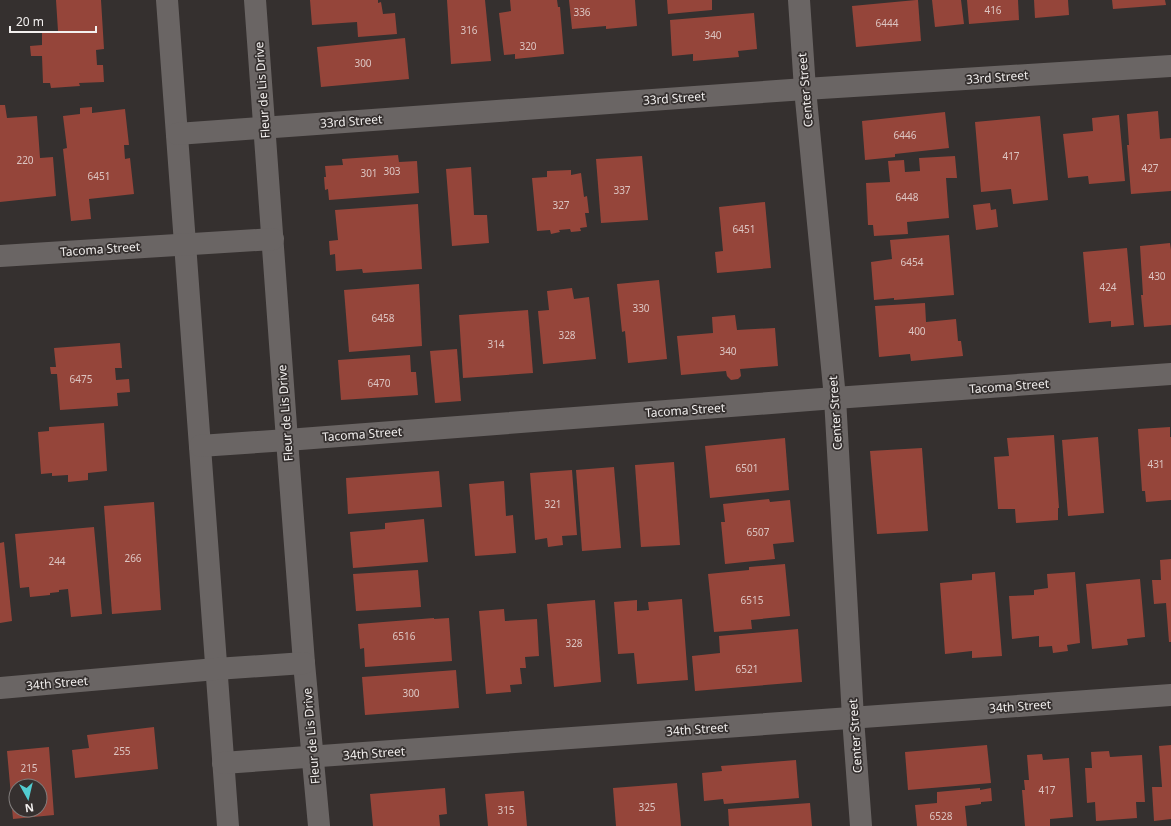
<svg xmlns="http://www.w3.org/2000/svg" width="1171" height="826" font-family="'Noto Sans',sans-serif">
<rect width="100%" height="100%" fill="#35302f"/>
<!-- building -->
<g fill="#95453a" fill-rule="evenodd">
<polygon points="56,0 101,0 104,49 96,50 97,65 103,65 104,82 79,83 80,86 51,88 50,83 43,83 42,56 31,56 30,46 42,45 42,32 58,31"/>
<polygon points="310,0 378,0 378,3 381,2 383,14 395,13 397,34 358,37 357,22 312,25"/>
<polygon points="447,0 485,0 491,61 451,64"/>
<polygon points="510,0 557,0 558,7 560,7 564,54 515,59 515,54 504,55 499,13 511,11"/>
<polygon points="569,0 635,0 637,26 606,29 606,26 572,29"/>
<polygon points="667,0 712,0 712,10 668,14"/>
<polygon points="916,0 918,0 921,41 856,47 852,6"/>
<polygon points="932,0 961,0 964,24 935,27"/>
<polygon points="967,0 1018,0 1019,20 969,24"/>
<polygon points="1034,0 1068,0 1069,15 1035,18"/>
<polygon points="1112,0 1165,0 1166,5 1113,9"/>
<polygon points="754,13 757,49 738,51 739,57 693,61 693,54 672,56 670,20"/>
<polygon points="405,38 409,79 321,87 317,47"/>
<polygon points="0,105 5,105 7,118 37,116 40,158 53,157 56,196 0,202"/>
<polygon points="92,107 92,113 125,109 129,145 124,145 125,159 130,158 134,194 89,199 91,219 71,221 63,149 67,148 63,116 80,114 80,108"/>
<polygon points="1158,111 1160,139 1171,138 1171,191 1131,194 1127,145 1129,145 1127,114"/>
<polygon points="945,112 949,148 895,154 895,157 865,160 862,121"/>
<polygon points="1119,115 1125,181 1089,184 1088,176 1068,178 1063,134 1093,131 1092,118"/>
<polygon points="1040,116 1048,200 1013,204 1011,189 981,192 975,122"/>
<polygon points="398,155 399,162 417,161 419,193 329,200 328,189 325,190 324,177 326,177 325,166 343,165 342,159"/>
<polygon points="642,156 648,220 601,223 596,159"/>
<polygon points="955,156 957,178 946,178 949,218 907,222 908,234 874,236 873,225 868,225 866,183 890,182 888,161 904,160 905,172 920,171 919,158"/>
<polygon points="471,167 474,215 487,215 489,243 452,246 446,169"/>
<polygon points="571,170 571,175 581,173 584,197 587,196 589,213 585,213 587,227 580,228 581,231 571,232 570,229 559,230 560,232 551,234 550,230 537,231 532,178 547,177 547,171"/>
<polygon points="765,202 771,268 717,273 715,252 723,251 719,207"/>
<polygon points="990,203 991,210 996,209 998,227 976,230 973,205"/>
<polygon points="418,204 422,269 363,273 362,269 336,271 335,254 330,255 329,241 338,240 335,210"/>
<polygon points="949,235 954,295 894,300 894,298 874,300 871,262 892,259 890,240"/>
<polygon points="1170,243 1171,250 1171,325 1144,327 1141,295 1143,295 1140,246"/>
<polygon points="1127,248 1134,325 1111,327 1111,321 1089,323 1083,252"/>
<polygon points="659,280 667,359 628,363 625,331 622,332 617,284"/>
<polygon points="419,284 422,346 349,352 344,290"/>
<polygon points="572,288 574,299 589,297 596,359 543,364 538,311 549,310 547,291"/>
<polygon points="925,303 926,322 956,319 958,341 961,341 963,356 911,361 910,354 879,357 875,306"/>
<polygon points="528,310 533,373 463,378 459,315"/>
<polygon points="735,315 737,330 775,328 778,366 740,369 741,376 738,379 731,380 727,376 726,371 681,375 677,336 713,333 712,317"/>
<polygon points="120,343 122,368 115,368 116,380 129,379 130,392 117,393 118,406 60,410 57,374 51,374 50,367 56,367 54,348"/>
<polygon points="457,349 461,401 435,403 430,351"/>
<polygon points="410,355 411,372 416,372 418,395 341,400 338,360"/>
<polygon points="104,423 107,471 88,473 88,480 68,482 68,475 52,476 52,473 41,474 38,432 49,431 49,427"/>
<polygon points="1170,427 1170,437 1171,437 1171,500 1146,502 1145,491 1142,491 1138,429"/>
<polygon points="1054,435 1059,508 1058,508 1058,520 1016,523 1015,509 998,509 994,457 1009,456 1007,438"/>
<polygon points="1098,437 1104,513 1068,516 1062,440"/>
<polygon points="785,438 789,490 710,498 705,446"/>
<polygon points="922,448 928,531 877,534 870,451"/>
<polygon points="674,462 680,545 641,547 635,465"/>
<polygon points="614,467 621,548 582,551 576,470"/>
<polygon points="572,470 577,535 562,536 563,545 548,547 547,538 535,540 530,473"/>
<polygon points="439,471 442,507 348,514 346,478"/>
<polygon points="504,481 506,516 513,515 516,553 475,556 469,484"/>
<polygon points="769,499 770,502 790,500 794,542 773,544 775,559 725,564 721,522 725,522 723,504"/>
<polygon points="154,502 161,610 112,614 104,506"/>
<polygon points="424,519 428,562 353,568 350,532 385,529 385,523"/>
<polygon points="94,527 102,614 71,617 68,589 59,590 59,592 50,593 50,595 30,597 29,587 20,588 15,534"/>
<polygon points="4,542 12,621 0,623 0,543"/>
<polygon points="1171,559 1171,642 1169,642 1166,603 1154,604 1152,580 1161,580 1160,560"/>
<polygon points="785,564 790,616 751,620 752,629 714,632 708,574 749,570 749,567"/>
<polygon points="418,570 421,607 356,611 353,574"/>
<polygon points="995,572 1002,656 972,658 972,651 945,654 940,583 972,580 972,574"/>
<polygon points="1075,572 1080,643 1067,645 1068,651 1053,653 1052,646 1039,647 1039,636 1012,639 1009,596 1034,595 1034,590 1048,588 1047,574"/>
<polygon points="1140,579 1145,637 1127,639 1128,645 1092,649 1086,584"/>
<polygon points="682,599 688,680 637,684 634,653 618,654 614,602 637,600 637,611 649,610 648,602"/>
<polygon points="595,600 601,682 554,687 547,604"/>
<polygon points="504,609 505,621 537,619 539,656 525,657 526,668 520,668 522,684 510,685 511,692 486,694 479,611"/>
<polygon points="434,618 434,619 449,618 452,661 365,667 364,648 360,649 358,624"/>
<polygon points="798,629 802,682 695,691 692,656 720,653 719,636"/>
<polygon points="456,670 459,708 365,715 362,677"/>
<polygon points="154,727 158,769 75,778 72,750 89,748 87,735"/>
<polygon points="987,745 991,783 908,790 905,752"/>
<polygon points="1171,745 1171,819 1154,821 1152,787 1162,787 1159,746"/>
<path d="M49,747L54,815L13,819L7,751ZM16,786H40V810H16Z"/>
<polygon points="1109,751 1110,757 1142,755 1145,802 1136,802 1137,818 1096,821 1095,802 1087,803 1085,768 1092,768 1091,752"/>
<polygon points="1042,754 1043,760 1069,758 1073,817 1050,819 1050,826 1025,826 1022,790 1025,790 1024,780 1029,780 1027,755"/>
<polygon points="796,760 799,798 724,804 723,799 704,801 702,773 722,771 721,766"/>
<polygon points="677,783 681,826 616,826 613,788"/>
<polygon points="445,788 447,814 439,815 440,826 373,826 370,794"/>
<polygon points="980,788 980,790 991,788 992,801 981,802 981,804 965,806 967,826 917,826 915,805 937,803 937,792"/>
<polygon points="524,791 527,826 488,826 485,794"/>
<polygon points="810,803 812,826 729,826 728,809"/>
</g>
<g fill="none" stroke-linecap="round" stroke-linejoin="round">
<!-- minor -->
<g stroke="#6a6564" stroke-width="22">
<polyline points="167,0 228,826"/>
<polyline points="255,0 287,440 304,663 319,826"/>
<polyline points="799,0 805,89 835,398 853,718 861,826"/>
<polyline points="177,134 805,89 1171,66"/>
<polyline points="0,256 273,239"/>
<polyline points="200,446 287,440 835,398 1171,374"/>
<polyline points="0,688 216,669 304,663"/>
<polyline points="223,763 1171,695"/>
</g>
</g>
<g text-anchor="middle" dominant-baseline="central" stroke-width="3.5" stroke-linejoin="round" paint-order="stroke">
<!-- number labels -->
<g font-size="10" fill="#dcc5c2">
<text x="993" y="10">416</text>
<text x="582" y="12">336</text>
<text x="887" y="23">6444</text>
<text x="469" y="30">316</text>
<text x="713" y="35">340</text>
<text x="528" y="46">320</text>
<text x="363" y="63">300</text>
<text x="905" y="135">6446</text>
<text x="1011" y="156">417</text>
<text x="25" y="160">220</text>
<text x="1150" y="168">427</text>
<text x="392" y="171">303</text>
<text x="369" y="173">301</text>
<text x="99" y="176">6451</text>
<text x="622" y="190">337</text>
<text x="907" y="197">6448</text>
<text x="561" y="205">327</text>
<text x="744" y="229">6451</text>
<text x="912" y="262">6454</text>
<text x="1157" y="276">430</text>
<text x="1108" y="287">424</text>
<text x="641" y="308">330</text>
<text x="383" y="318">6458</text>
<text x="917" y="331">400</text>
<text x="567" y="335">328</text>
<text x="496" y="344">314</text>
<text x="728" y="351">340</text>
<text x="81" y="379">6475</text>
<text x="379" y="383">6470</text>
<text x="1156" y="464">431</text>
<text x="747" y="468">6501</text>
<text x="553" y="504">321</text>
<text x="758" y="532">6507</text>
<text x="133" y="558">266</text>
<text x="57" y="561">244</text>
<text x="752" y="600">6515</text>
<text x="404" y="636">6516</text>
<text x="574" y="643">328</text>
<text x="747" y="669">6521</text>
<text x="411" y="693">300</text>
<text x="122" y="751">255</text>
<text x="29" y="768">215</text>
<text x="1047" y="790">417</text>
<text x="647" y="807">325</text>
<text x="506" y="810">315</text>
<text x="941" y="816">6528</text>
</g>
<!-- street labels -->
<g font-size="12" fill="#f3f0ef" stroke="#35302f">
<text transform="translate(997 77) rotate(-4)">33rd Street</text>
<text transform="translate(262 90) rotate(-94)">Fleur de Lis Drive</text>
<text transform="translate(805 90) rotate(-95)">Center Street</text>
<text transform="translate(674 98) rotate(-4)">33rd Street</text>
<text transform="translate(351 121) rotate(-4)">33rd Street</text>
<text transform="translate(100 249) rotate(-4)">Tacoma Street</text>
<text transform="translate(1009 386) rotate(-4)">Tacoma Street</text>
<text transform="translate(685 410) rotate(-4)">Tacoma Street</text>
<text transform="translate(285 413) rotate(-94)">Fleur de Lis Drive</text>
<text transform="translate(835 413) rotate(-94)">Center Street</text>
<text transform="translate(362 434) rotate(-4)">Tacoma Street</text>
<text transform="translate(57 683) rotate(-5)">34th Street</text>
<text transform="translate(1020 706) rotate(-4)">34th Street</text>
<text transform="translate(697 729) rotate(-4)">34th Street</text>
<text transform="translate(311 736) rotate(-95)">Fleur de Lis Drive</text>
<text transform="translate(855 736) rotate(-94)">Center Street</text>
<text transform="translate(374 753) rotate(-4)">34th Street</text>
</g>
</g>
<!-- north arrow -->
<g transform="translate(28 798) rotate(172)"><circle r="19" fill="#35302f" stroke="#817d7c"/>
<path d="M0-3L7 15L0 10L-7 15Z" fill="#52ccd0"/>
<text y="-6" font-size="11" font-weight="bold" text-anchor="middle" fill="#f3f0ef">N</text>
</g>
<!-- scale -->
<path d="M10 26v6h86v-6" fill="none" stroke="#f3f0ef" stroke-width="2"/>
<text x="16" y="26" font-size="12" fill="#f3f0ef" stroke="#35302f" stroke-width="3" paint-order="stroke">20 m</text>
</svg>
